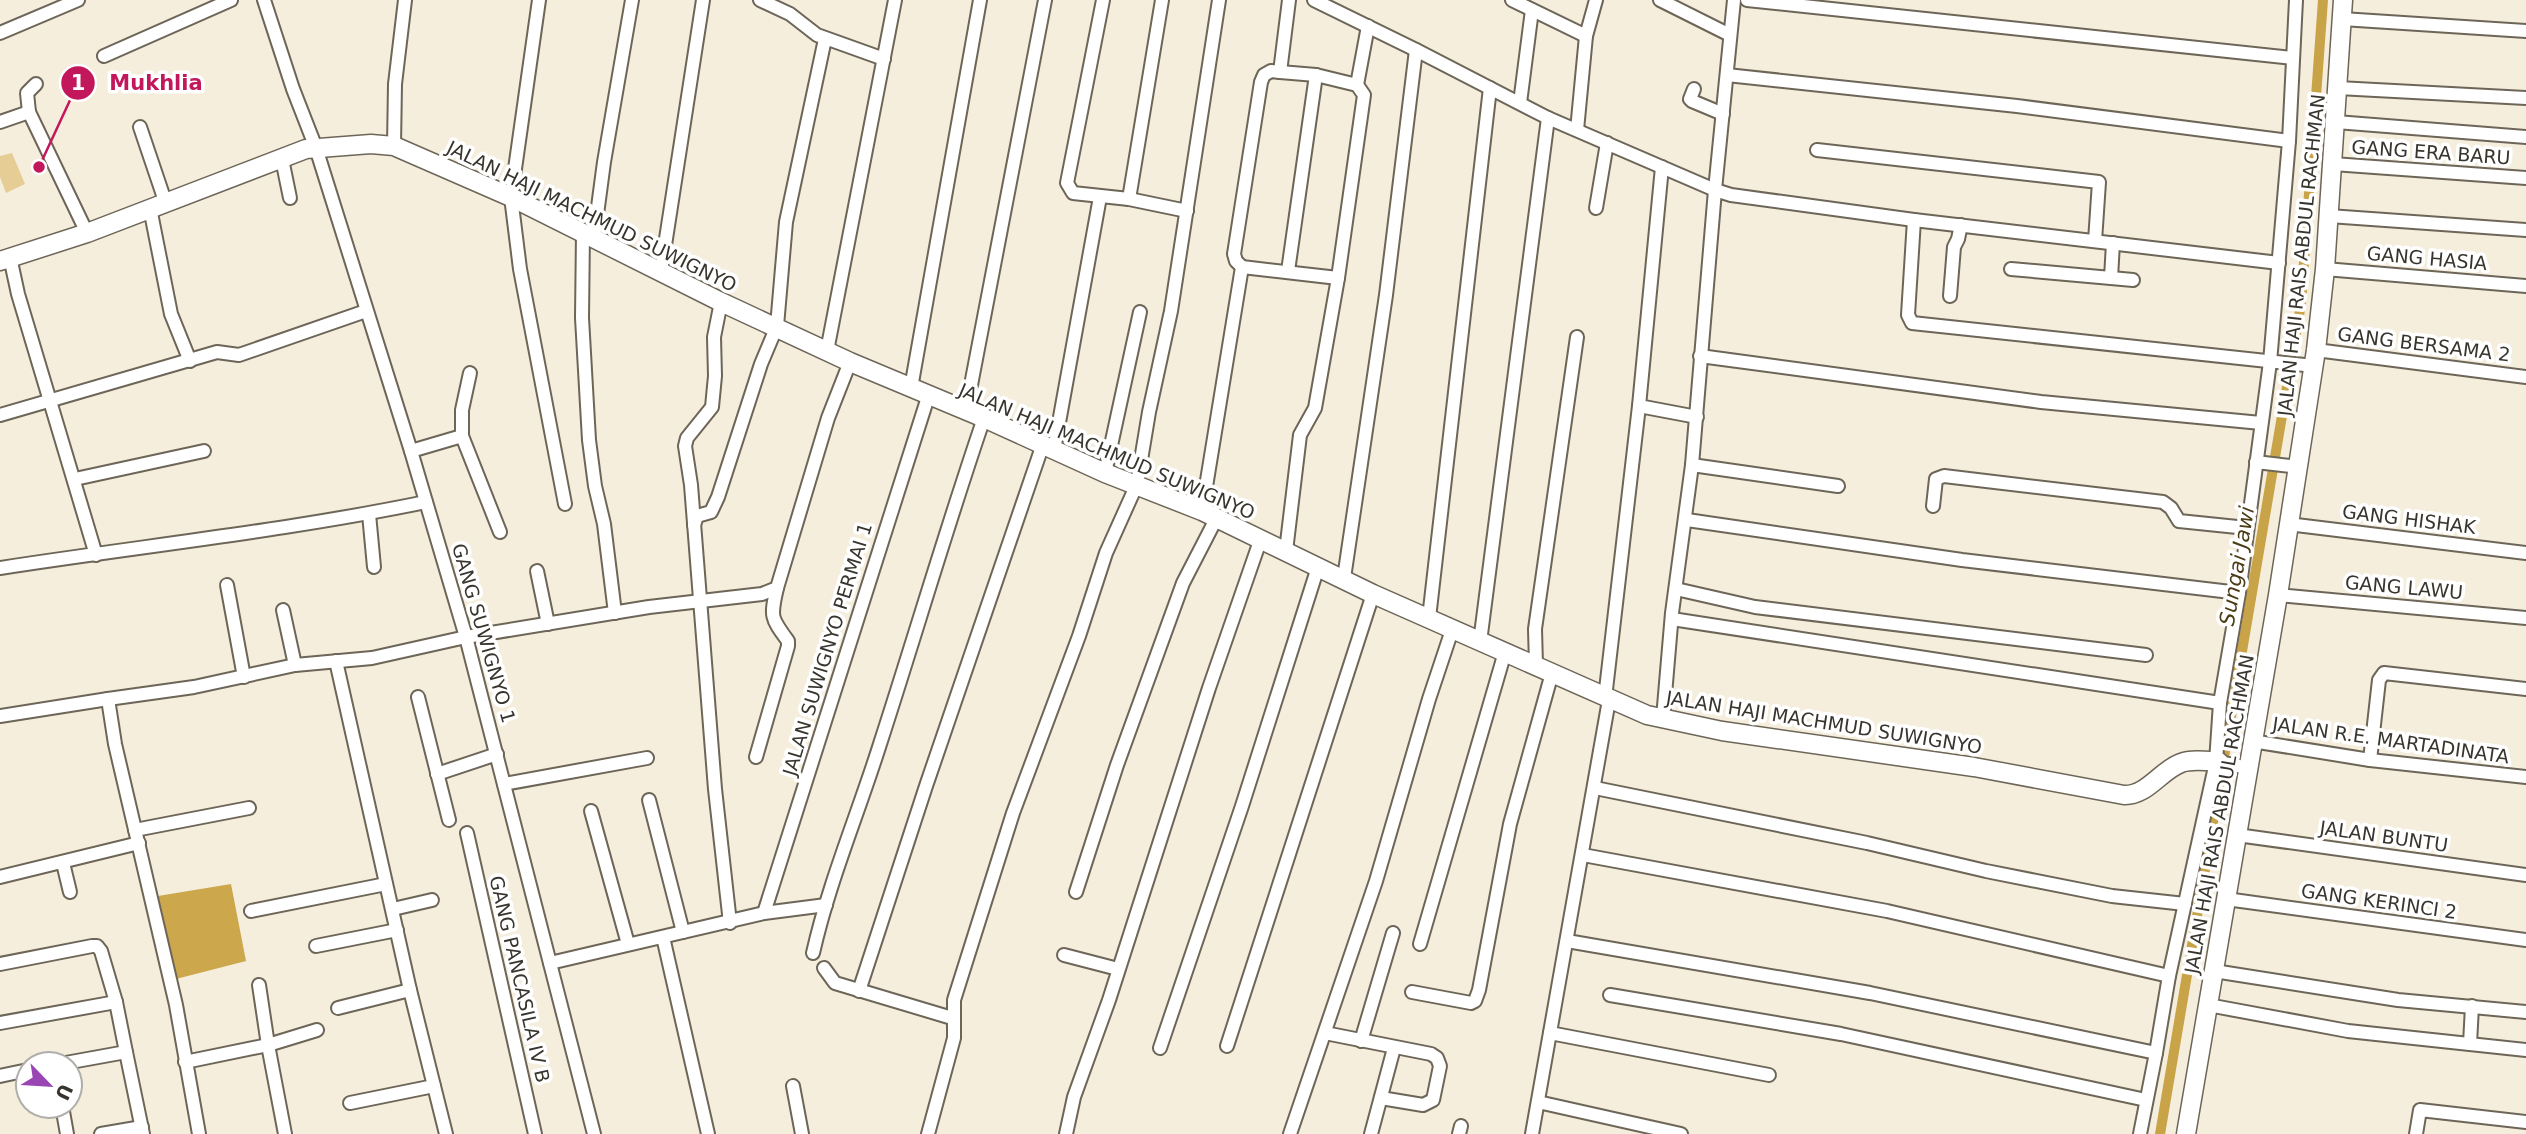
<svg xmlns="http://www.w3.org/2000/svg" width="2526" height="1134" font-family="'DejaVu Sans',sans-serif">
<rect width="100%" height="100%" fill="#f5eedd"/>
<!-- green -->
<polygon fill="#e6cd96" points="12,153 25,184 6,193 0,177 0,156"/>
<!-- forest -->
<polygon fill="#cca74c" points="231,884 246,961 176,979 158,896"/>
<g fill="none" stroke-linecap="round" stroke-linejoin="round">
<!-- canal -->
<polyline stroke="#c8a348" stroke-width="10" points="2160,1134 2301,304 2323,0"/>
<defs>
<g id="street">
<polyline points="264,0 293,89 316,148 411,451 466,637 594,1134"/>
<polyline points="539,0 511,197 520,269 565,504"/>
<polyline points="760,0 790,14 817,35 884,59"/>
<polyline points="1103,0 1067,183 1073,193 1129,199 1187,211"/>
<polyline points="1314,0 1416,50 1548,118 1715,190 1731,195 1914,220 2279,263"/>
<polyline points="1512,0 1586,36"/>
<polyline points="1660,0 1730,35"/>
<polyline points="1747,0 2292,58"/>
<polyline points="2342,19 2526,31"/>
<polyline points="0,33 78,0"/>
<polyline points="104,56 231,0"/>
<polyline points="1280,72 1316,75 1357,85 1364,95 1338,278 1315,408 1300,435 1286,551"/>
<polyline points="1727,75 2017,106 2289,141"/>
<polyline points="1357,85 1368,26"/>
<polyline points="2338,88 2526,98"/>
<polyline points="1694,89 1690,99 1692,101 1723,114"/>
<polyline points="1520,103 1532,10"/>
<polyline points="29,112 27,93 36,84"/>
<polyline points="0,122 29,112 87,233"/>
<polyline points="2336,122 2526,137"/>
<polyline points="140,127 165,201"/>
<polyline points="1577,130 1586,36 1596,0"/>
<polyline points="394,146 395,84 405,0"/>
<polyline points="1817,150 2099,182 2095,241"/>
<polyline points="282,159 290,198"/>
<polyline points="2333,164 2526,178"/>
<polyline points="1129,199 1162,0"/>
<polyline points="150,208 171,314 190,361"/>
<polyline points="1596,208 1607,143"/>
<polyline points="2329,216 2526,230"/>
<polyline points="1914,220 1908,315 1912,323 2314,366"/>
<polyline points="583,232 582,318 589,440 595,486 604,524 615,613"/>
<polyline points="594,237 604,162 632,0"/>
<polyline points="10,257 18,294 96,555"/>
<polyline points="1242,267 1338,278"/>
<polyline points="2011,269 2111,278 2113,243"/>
<polyline points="2325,269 2526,286"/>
<polyline points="661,271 703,0"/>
<polyline points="1288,271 1316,75"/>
<polyline points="2111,278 2133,280"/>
<polyline points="1950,296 1954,247 1958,239 1961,225"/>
<polyline points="721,302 714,337 715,376 712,407 687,438 685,446 691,485 715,789 730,923"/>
<polyline points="2316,350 2526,377"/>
<polyline points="827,351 895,0"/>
<polyline points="1700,356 2041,402 2261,423"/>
<polyline points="911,388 980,0"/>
<polyline points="1639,406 1697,417"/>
<polyline points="966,411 1045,0"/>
<polyline points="0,415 217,352 239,355 366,311"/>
<polyline points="462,436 500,532"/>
<polyline points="1054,450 1100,197"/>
<polyline points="411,451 462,436 462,410 470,373"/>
<polyline points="2256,462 2299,467"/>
<polyline points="1692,465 1838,486"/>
<polyline points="1105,473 1140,312"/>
<polyline points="75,479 204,451"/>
<polyline points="1933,506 1936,479 1944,476 2163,502 2171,508 2179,521 2247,528"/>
<polyline points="1202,511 1242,267 1236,261 1234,254 1261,82 1264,75 1271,71 1280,72 1289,0"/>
<polyline points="369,514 374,567"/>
<polyline points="1687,520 1962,560 2239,593"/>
<polyline points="2288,524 2526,553"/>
<polyline points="694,525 697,516 711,512 718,497 761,364 777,326 786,222 825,39"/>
<path d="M0,568C142,546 285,531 426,502"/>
<polyline points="537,571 548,624"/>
<polyline points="1344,578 1386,295 1416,50"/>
<polyline points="227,585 244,677"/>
<polyline points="1676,589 1755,607 2146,655"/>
<polyline points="2278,595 2526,618"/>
<polyline points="283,610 295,665"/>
<polyline points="1429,618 1490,88"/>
<polyline points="1672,619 2220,703"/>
<polyline points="1480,642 1548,118"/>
<polyline points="336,661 410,990 446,1134"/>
<polyline points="1536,665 1535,629 1577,337"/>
<polyline points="418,697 449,820"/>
<polyline points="1605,698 1639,406 1662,167"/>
<polyline points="0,716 108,699"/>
<polyline points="1663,718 1672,613 1692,465 1715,190 1734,0"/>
<polyline points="2252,741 2370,760 2526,777"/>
<path d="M756,757L788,646V641C771,618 770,617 777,588"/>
<polyline points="2370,760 2379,680 2384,673 2526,689"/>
<polyline points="2219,762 2248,768"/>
<polyline points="437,774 497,754"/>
<polyline points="504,784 647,758"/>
<polyline points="1595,788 1867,843 1986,871 2112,896 2185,904"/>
<polyline points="649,800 683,932"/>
<polyline points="591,811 628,944"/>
<polyline points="135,830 249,808"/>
<polyline points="467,833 535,1134"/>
<polyline points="2237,835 2526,875"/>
<polyline points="1583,855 1887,911 2169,976"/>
<polyline points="63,863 70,892"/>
<polyline points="0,877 139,843"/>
<polyline points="1076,892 1117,765 1183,583 1216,519"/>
<polyline points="2226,899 2526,940"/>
<polyline points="393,909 432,900"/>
<polyline points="251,911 386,884"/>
<polyline points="764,913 928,397"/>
<polyline points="663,937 708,1134"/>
<polyline points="1567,941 1870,993 2156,1053 2169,976 2216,762 2220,703 2239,593 2270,362 2289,141 2296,0"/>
<polyline points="1420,944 1505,652"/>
<polyline points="316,946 397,930"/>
<path d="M813,953C829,882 858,814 880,744C915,636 947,526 984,418"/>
<polyline points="1064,955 1118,969"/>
<polyline points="550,963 764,913 826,905"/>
<polyline points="0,964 92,946 97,946 101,951 116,1002 126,1052 60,1064"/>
<polyline points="824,968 835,983 952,1018"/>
<polyline points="2214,971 2398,1000 2526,1012"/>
<polyline points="859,991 926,786 1043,444"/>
<polyline points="1412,992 1471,1003 1475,1001 1479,990 1510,824 1552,673"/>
<polyline points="1610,995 1841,1034 2146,1100"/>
<polyline points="2208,1005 2348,1031 2526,1050"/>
<polyline points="338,1008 410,990"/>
<polyline points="0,1023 116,1002"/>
<polyline points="1325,1033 1431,1054 1437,1058 1440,1066 1433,1100 1423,1105 1381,1098"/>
<polyline points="1550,1033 1769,1075"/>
<polyline points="1361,1041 1393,933"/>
<polyline points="2470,1044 2472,1006"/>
<polyline points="1227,1046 1373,594"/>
<polyline points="1160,1048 1242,806 1318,567"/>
<polyline points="126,1052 143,1134"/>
<polyline points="185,1062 268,1045 259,985"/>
<polyline points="0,1076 28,1070"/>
<polyline points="793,1086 802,1134"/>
<polyline points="1538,1102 1681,1134"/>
<polyline points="350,1103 434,1086"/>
<polyline points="62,1106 67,1134"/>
<polyline points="101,1134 142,1127"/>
<polyline points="199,1134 176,1005 115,744 108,699 194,687 295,665 372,658 466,637 649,607 762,594 777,588 828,418 850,362"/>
<polyline points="285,1134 268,1045 317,1030"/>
<polyline points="928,1134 954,1038 954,1000 1013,813 1079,636 1106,553 1137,484 1149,412 1171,311 1219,0"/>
<polyline points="1066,1134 1074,1097 1109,1000 1209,688 1260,541"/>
<polyline points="1290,1134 1376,881 1429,699 1452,630"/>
<polyline points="1371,1134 1394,1048"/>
<polyline points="1459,1134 1461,1126"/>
<polyline points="1532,1134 1609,700"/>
<polyline points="2140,1134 2156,1053"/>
<polyline points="2416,1134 2420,1110 2526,1122"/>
</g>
<g id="secondary">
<path d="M0,261L87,233L306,149L371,144L394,146L511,197L721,302L850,362L984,418L1105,473L1202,511L1373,594L1647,715L1722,731L1974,767L2124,795C2147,796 2161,770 2181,763C2191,759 2207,761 2219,762"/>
<polyline points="2186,1134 2278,595 2316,350 2325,269 2343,0"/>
</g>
</defs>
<!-- street casing -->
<use href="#street" stroke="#6d6658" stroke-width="16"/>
<!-- secondary casing -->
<use href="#secondary" stroke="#6d6658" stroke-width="21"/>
<!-- street -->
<use href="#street" stroke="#fff" stroke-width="12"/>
<!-- secondary -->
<use href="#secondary" stroke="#fff" stroke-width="18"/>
</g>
<g text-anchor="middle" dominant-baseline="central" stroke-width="7" stroke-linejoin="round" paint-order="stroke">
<!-- street labels -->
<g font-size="19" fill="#38352e" stroke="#fff">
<text transform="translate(2431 152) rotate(4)">GANG ERA BARU</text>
<text transform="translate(592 216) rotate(26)">JALAN HAJI MACHMUD SUWIGNYO</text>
<text transform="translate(2301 255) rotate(-84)">JALAN HAJI RAIS ABDUL RACHMAN</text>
<text transform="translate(2427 258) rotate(5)">GANG HASIA</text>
<text transform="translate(2424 344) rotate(7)">GANG BERSAMA 2</text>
<text transform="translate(1107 451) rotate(23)">JALAN HAJI MACHMUD SUWIGNYO</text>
<text transform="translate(2409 519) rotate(7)">GANG HISHAK</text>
<text transform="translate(2404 587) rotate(5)">GANG LAWU</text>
<text transform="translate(484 633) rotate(74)">GANG SUWIGNYO 1</text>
<text transform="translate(827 649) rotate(-73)">JALAN SUWIGNYO PERMAI 1</text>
<text transform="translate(1824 722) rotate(9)">JALAN HAJI MACHMUD SUWIGNYO</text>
<text transform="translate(2391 740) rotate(8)">JALAN R.E. MARTADINATA</text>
<text transform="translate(2219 814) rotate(-80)">JALAN HAJI RAIS ABDUL RACHMAN</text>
<text transform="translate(2384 836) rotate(8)">JALAN BUNTU</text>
<text transform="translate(2379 901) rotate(8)">GANG KERINCI 2</text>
<text transform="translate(520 979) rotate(77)">GANG PANCASILA IV B</text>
</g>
<!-- water labels -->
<g font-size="21" font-style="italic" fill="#4c3d16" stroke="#fff">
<text transform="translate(2237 566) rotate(-80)">Sungai Jawi</text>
</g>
</g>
<!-- callouts -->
<path fill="none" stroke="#c2185b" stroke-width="2.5" d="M39 167L78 83"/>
<g fill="#c2185b" stroke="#fff" stroke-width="2.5">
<circle cx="39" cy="167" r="7"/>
<circle cx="78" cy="83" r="18"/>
</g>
<g font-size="21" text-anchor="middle" font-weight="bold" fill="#fff">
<text x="78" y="90">1</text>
</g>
<g font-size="21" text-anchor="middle" font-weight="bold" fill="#c2185b" stroke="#fff" stroke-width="7" stroke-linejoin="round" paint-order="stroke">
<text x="156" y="90">Mukhlia</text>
</g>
<!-- north arrow -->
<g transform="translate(49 1085) rotate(115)"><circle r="33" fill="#ffffff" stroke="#afaeab" stroke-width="2"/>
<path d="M0-5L12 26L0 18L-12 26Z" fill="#9946b4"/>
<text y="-10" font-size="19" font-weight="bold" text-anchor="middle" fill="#38352e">U</text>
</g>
</svg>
